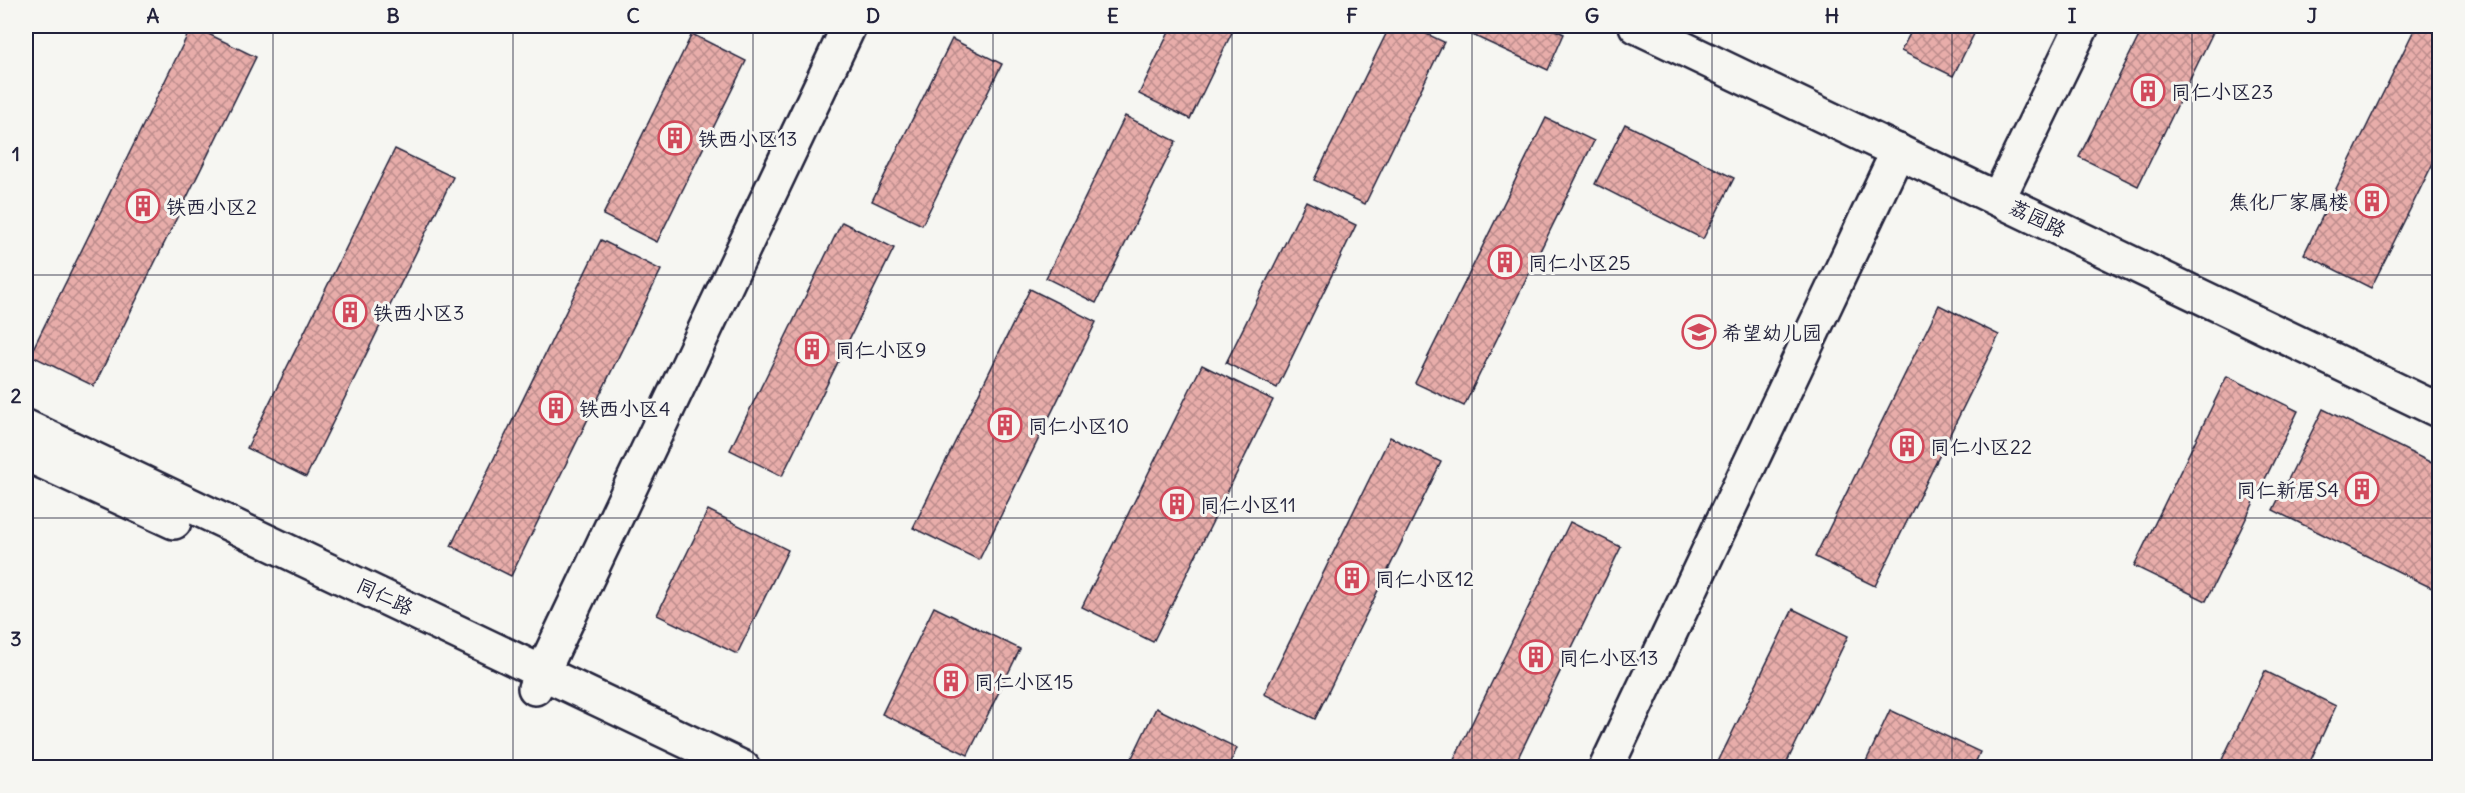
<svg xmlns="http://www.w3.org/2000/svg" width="2465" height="793" font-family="Delius,'LXGW WenKai TC',sans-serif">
<defs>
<pattern id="building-cross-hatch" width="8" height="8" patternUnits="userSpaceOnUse" patternTransform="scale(1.5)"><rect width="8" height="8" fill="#e8adaa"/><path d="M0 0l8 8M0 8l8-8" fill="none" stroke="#bc8c8c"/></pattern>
</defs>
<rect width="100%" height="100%" fill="#f6f6f2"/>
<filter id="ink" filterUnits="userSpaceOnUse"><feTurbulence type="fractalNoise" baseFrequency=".0167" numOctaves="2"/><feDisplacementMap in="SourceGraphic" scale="12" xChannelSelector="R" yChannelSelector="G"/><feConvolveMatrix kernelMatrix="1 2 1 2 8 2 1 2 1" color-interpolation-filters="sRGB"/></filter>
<g filter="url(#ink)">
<!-- building -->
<g fill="url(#building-cross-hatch)" stroke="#22223b" stroke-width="1.5">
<polygon points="192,26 256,57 94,386 30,355"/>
<polygon points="1172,26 1235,26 1190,119 1139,94"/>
<polygon points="1390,26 1410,26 1444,42 1365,204 1314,180"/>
<polygon points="1453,26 1546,26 1564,34 1548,70"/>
<polygon points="1914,26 1978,26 1953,76 1901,51"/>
<polygon points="2144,26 2216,26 2138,186 2079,157"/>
<polygon points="2416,26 2440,26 2440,149 2371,288 2304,254"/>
<polygon points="692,34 746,61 657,242 603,215"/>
<polygon points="952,39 1002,64 922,225 872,201"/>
<polygon points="1125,116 1176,141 1096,303 1046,278"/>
<polygon points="1546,118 1594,141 1464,406 1415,383"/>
<polygon points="1625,124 1734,178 1703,239 1595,184"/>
<polygon points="395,149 453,177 306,477 247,448"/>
<polygon points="1306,201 1356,225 1277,388 1226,363"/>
<polygon points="842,222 894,248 782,476 730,450"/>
<polygon points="601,240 661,270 511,576 451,546"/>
<polygon points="1030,289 1096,322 979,560 913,528"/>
<polygon points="1939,305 1999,335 1875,586 1815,557"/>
<polygon points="1202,365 1273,400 1153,642 1082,607"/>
<polygon points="2227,376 2298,411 2206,601 2134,566"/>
<polygon points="2323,409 2440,467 2440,592 2273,510"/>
<polygon points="1390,437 1441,462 1315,719 1264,694"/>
<polygon points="708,510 788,550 737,654 657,615"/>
<polygon points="1570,522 1621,547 1513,768 1450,768"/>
<polygon points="934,607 1020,649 968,755 882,714"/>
<polygon points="1793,609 1848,636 1784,768 1715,768"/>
<polygon points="2265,671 2336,706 2307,768 2218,768"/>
<polygon points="1156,708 1237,748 1228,768 1127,768"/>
<polygon points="1890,710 1980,752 1973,768 1863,768"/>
<polygon points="350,762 362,768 347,768"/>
</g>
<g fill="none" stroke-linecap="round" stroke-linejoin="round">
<defs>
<g id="street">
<polyline points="1636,26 2440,411"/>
<polyline points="1998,199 2082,26"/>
<polyline points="535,688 849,26"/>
<polyline points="1606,768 1898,151"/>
</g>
<g id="primary">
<polyline points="26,427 743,768"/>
<polyline points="26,454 174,522"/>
</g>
</defs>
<!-- street casing -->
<use href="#street" stroke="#22223b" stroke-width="38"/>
<!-- primary casing -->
<use href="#primary" stroke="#22223b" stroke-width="38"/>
<!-- street -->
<use href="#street" stroke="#f6f6f2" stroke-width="33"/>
<!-- primary -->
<use href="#primary" stroke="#f6f6f2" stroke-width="33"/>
</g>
</g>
<!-- grid -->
<path fill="none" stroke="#22223b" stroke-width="1.5" stroke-opacity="0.55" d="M273,26V768M513,26V768M753,26V768M993,26V768M1232,26V768M1472,26V768M1712,26V768M1952,26V768M2192,26V768M26,275H2440M26,518H2440"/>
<!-- icons -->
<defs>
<symbol id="building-ring" viewBox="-11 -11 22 22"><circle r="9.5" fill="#f6f6f2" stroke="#d1495b" stroke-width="1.5"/><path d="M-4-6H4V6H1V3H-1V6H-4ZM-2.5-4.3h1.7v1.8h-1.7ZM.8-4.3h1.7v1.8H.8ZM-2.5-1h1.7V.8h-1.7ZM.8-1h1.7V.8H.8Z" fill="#d1495b"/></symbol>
<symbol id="school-ring" viewBox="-11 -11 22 22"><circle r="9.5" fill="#f6f6f2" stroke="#d1495b" stroke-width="1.5"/><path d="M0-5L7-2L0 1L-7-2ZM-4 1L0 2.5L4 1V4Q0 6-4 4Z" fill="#d1495b"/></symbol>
</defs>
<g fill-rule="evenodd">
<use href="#building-ring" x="2129" y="72" width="38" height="38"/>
<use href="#building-ring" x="656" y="119" width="38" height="38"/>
<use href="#building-ring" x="2353" y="182" width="38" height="38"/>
<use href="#building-ring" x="124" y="187" width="38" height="38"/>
<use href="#building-ring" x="1486" y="243" width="38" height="38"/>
<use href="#building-ring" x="331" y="293" width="38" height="38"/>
<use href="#school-ring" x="1680" y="313" width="38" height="38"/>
<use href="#building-ring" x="793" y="330" width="38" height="38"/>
<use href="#building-ring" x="537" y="389" width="38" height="38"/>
<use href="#building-ring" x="986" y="406" width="38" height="38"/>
<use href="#building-ring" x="1888" y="427" width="38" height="38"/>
<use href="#building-ring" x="2343" y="470" width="38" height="38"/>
<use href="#building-ring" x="1158" y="485" width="38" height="38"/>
<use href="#building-ring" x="1333" y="559" width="38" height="38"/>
<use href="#building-ring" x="1517" y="638" width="38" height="38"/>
<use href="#building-ring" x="932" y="662" width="38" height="38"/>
</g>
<g text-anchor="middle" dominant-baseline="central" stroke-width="6" stroke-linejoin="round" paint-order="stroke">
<!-- poi labels -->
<g font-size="20" fill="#22223b" stroke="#f6f6f2" text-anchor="start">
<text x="2171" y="91">同仁小区23</text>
<text x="698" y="138">铁西小区13</text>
<text x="2349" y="201" text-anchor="end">焦化厂家属楼</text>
<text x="166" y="206">铁西小区2</text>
<text x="1528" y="262">同仁小区25</text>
<text x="373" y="312">铁西小区3</text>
<text x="1722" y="332">希望幼儿园</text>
<text x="835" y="349">同仁小区9</text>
<text x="579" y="408">铁西小区4</text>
<text x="1028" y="425">同仁小区10</text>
<text x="1930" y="446">同仁小区22</text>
<text x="2339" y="489" text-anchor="end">同仁新居S4</text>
<text x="1200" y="504">同仁小区11</text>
<text x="1375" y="578">同仁小区12</text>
<text x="1559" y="657">同仁小区13</text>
<text x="974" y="681">同仁小区15</text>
</g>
<!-- street labels -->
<g font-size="20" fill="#22223b" stroke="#f6f6f2">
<text transform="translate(2038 218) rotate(26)">荔园路</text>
<text transform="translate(385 596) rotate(25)">同仁路</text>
</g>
</g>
<!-- margin -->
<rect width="2465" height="793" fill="none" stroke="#f6f6f2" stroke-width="66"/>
<rect x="33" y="33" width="2399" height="727" fill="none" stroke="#22223b" stroke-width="2"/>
<g font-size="20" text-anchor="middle" font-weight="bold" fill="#22223b">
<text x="153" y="23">A</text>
<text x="393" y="23">B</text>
<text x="633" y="23">C</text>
<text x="873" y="23">D</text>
<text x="1113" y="23">E</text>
<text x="1352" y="23">F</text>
<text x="1592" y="23">G</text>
<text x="1832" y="23">H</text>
<text x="2072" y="23">I</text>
<text x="2312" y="23">J</text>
<text x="16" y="161">1</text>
<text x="16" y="403">2</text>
<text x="16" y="646">3</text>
</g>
</svg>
